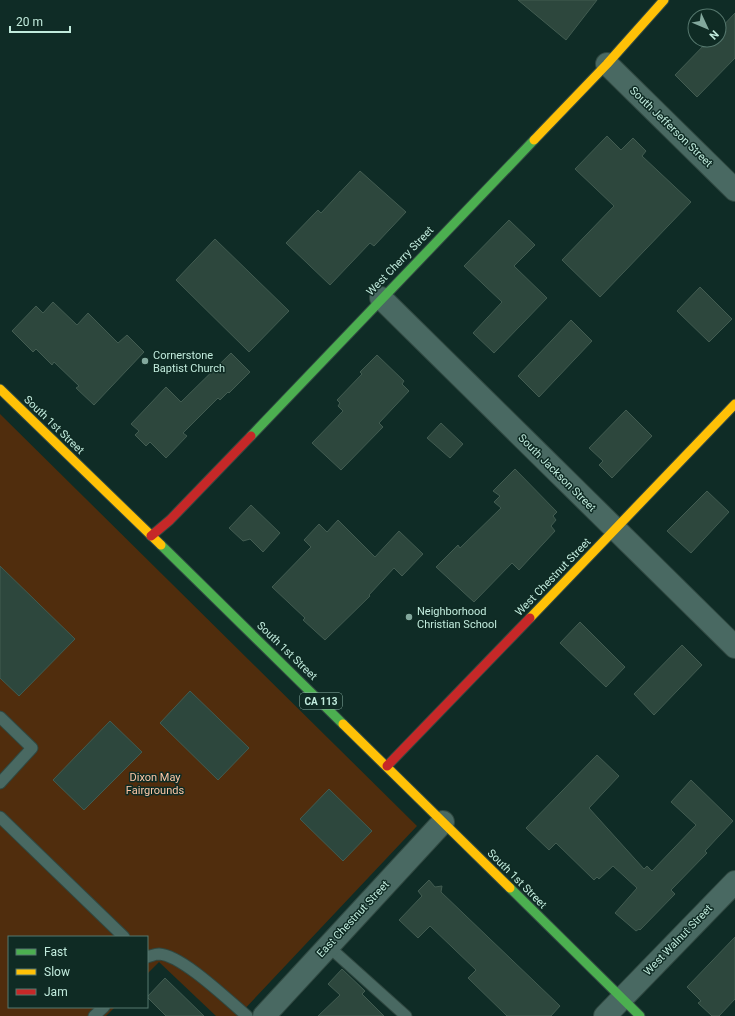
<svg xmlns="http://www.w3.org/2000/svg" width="735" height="1016" font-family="Roboto,sans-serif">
<rect width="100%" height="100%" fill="#0f2c26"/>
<!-- green -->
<polygon fill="#502d0d" points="0,414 417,826 238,1016 216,1016 159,962 147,974 147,937 9,937 9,1007 115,1007 106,1016 0,1016"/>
<!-- building -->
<g fill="#2d473d" stroke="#425c51">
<polygon points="518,0 597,0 566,40"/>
<polygon points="735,13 735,58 697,97 675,75 709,40 719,40 719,30"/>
<polygon points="607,136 621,150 633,138 646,151 642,156 691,202 600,297 562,260 614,206 575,169"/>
<polygon points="360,171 406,212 374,246 370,243 330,285 286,243 318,210 321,213"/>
<polygon points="509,220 535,245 514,266 547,298 494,353 473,333 502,302 464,266"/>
<polygon points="215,239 289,311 249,352 176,280"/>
<polygon points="700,287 732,319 709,342 677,311"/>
<polygon points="53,302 77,325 88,313 118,343 127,335 144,352 94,405 76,388 79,386 54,362 52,365 36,349 33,352 12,331 36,306 43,313"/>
<polygon points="571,320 592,341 539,397 518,376"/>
<polygon points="231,353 250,372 229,393 228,392 220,400 218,398 183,433 187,436 166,458 150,442 146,446 135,435 139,431 131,424 166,387 181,402"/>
<polygon points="377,355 404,381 402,384 409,391 379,423 383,427 341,470 312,443 343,411 338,406 340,403 337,400 362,374 360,372"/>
<polygon points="626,410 652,436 612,478 599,465 603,461 589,448"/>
<polygon points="441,423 463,444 450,458 427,438"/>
<polygon points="515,469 557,512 553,516 556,520 551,526 555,531 519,570 512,563 474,602 436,567 458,545 460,548 501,508 494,502 500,496 493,491"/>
<polygon points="707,491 729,512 691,553 667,531"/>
<polygon points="251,505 280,533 263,552 250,539 243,541 229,528"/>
<polygon points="338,520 375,557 399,531 423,554 402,576 394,568 369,595 370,596 325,640 303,620 305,618 272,587 311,547 304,540 319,524 327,532"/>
<polygon points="0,566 75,639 19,696 0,678"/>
<polygon points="580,622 625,667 606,687 560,643"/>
<polygon points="682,645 702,665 654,715 634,694"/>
<polygon points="190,691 249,748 218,780 160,723"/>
<polygon points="110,721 142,752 84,810 53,780"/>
<polygon points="597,755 619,776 589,808 644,869 647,866 652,871 696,825 671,802 691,780 733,821 705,851 707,853 671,890 675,894 640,930 639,929 636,931 615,913 637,888 613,866 599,879 597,877 594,880 556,843 549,850 526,828"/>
<polygon points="329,789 372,831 343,861 300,819"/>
<polygon points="429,880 435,887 442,886 441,892 560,1006 551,1016 507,1016 468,978 476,970 430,926 418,938 399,920 422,896 418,891"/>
<polygon points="735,937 735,999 719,1016 712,1016 698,1003 701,1001 687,987"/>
<polygon points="342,969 365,991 362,994 384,1016 318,1016 340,995 328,984"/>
<polygon points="165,978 204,1016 166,1016 147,997"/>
</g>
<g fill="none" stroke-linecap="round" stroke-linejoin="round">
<defs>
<g id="lane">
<polyline points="0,717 32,748 0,783"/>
<polyline points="0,817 124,937"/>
<polyline points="328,946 406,1016"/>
<path d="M147,957C151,956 155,954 159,954C182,955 229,1001 247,1016"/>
<polyline points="94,1016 104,1007"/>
</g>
<g id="street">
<polyline points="607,64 735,190"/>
<polyline points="381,298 735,647"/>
<polyline points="264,1016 443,822"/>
<polyline points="605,1016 735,882"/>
</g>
<g id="fast">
<polyline points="251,436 534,140"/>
<polyline points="161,545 343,724"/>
<polyline points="510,888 640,1016"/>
</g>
<g id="slow">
<polyline points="534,140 607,64 664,0"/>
<polyline points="0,389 161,545"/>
<polyline points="530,618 735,404"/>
<polyline points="343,724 510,888"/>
</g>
<g id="jam">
<polyline points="151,536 170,520 251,436"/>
<polyline points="387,766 530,618"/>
</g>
</defs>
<!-- lane casing -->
<use href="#lane" stroke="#304841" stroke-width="13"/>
<!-- street casing -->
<use href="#street" stroke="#304841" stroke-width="24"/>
<!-- fast casing -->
<use href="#fast" stroke="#304841" stroke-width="11"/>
<!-- slow casing -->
<use href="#slow" stroke="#304841" stroke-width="11"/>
<!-- jam casing -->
<use href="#jam" stroke="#304841" stroke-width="11"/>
<!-- lane -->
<use href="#lane" stroke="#496962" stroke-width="11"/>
<!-- street -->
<use href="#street" stroke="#496962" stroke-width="22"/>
<!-- fast -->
<use href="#fast" stroke="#4caf50" stroke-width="9"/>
<!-- slow -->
<use href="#slow" stroke="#ffc107" stroke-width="9"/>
<!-- jam -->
<use href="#jam" stroke="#c62828" stroke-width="9"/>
</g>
<!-- markers -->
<g fill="#83a89d" stroke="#0f2b24" stroke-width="1.5">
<circle cx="145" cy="361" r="4"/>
<circle cx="409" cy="617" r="4"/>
</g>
<g text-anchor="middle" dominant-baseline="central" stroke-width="3" stroke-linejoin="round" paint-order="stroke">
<!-- shield labels -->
<rect fill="#0f2b24" stroke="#8cb1a6" stroke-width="1" x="300" y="693" width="42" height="16" rx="3"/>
<g font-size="10" font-weight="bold" fill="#c1ebdd">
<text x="321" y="701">CA 113</text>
</g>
<!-- street labels -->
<g font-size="11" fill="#c1ebdd" stroke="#0f2b24">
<text transform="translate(671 127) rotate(44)">South Jefferson Street</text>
<text transform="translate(400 261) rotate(-46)">West Cherry Street</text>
<text transform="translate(54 425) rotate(44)">South 1st Street</text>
<text transform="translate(557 473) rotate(45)">South Jackson Street</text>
<text transform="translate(553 577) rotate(-46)">West Chestnut Street</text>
<text transform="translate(287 651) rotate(44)">South 1st Street</text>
<text transform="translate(517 879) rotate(45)">South 1st Street</text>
<text transform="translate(353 919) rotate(-47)">East Chestnut Street</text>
<text transform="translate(678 940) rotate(-46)">West Walnut Street</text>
</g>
<!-- poi labels -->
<g font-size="11" fill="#c1ebdd" stroke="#0f2b24" text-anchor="start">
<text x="153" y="355">Cornerstone<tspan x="153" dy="13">Baptist Church</tspan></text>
<text x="417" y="611">Neighborhood<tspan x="417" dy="13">Christian School</tspan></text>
</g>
<!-- park labels -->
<g font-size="11" fill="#fdc7a6" stroke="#0f2b24">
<text x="155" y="777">Dixon May<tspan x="155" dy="13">Fairgrounds</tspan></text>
</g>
</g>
<!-- legend -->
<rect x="8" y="936" width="140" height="72" fill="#0f2b24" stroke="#56786e"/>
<rect x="16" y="949" width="20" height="6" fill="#4caf50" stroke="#56786e"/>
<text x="44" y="956" font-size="12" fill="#c1ebdd">Fast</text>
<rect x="16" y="969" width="20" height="6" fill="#ffc107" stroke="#56786e"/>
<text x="44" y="976" font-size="12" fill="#c1ebdd">Slow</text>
<rect x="16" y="989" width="20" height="6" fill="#c62828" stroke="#56786e"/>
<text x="44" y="996" font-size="12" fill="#c1ebdd">Jam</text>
<!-- north arrow -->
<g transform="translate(707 28) rotate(134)"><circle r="19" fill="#0f2b24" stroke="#56786e"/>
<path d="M0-3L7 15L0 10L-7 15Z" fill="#83a89d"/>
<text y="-6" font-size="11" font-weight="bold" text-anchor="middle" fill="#c1ebdd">N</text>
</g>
<!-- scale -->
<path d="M10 26v6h60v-6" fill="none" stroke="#c1ebdd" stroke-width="2"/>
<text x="16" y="26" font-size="12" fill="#c1ebdd" stroke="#0f2b24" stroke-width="3" paint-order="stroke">20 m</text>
</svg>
